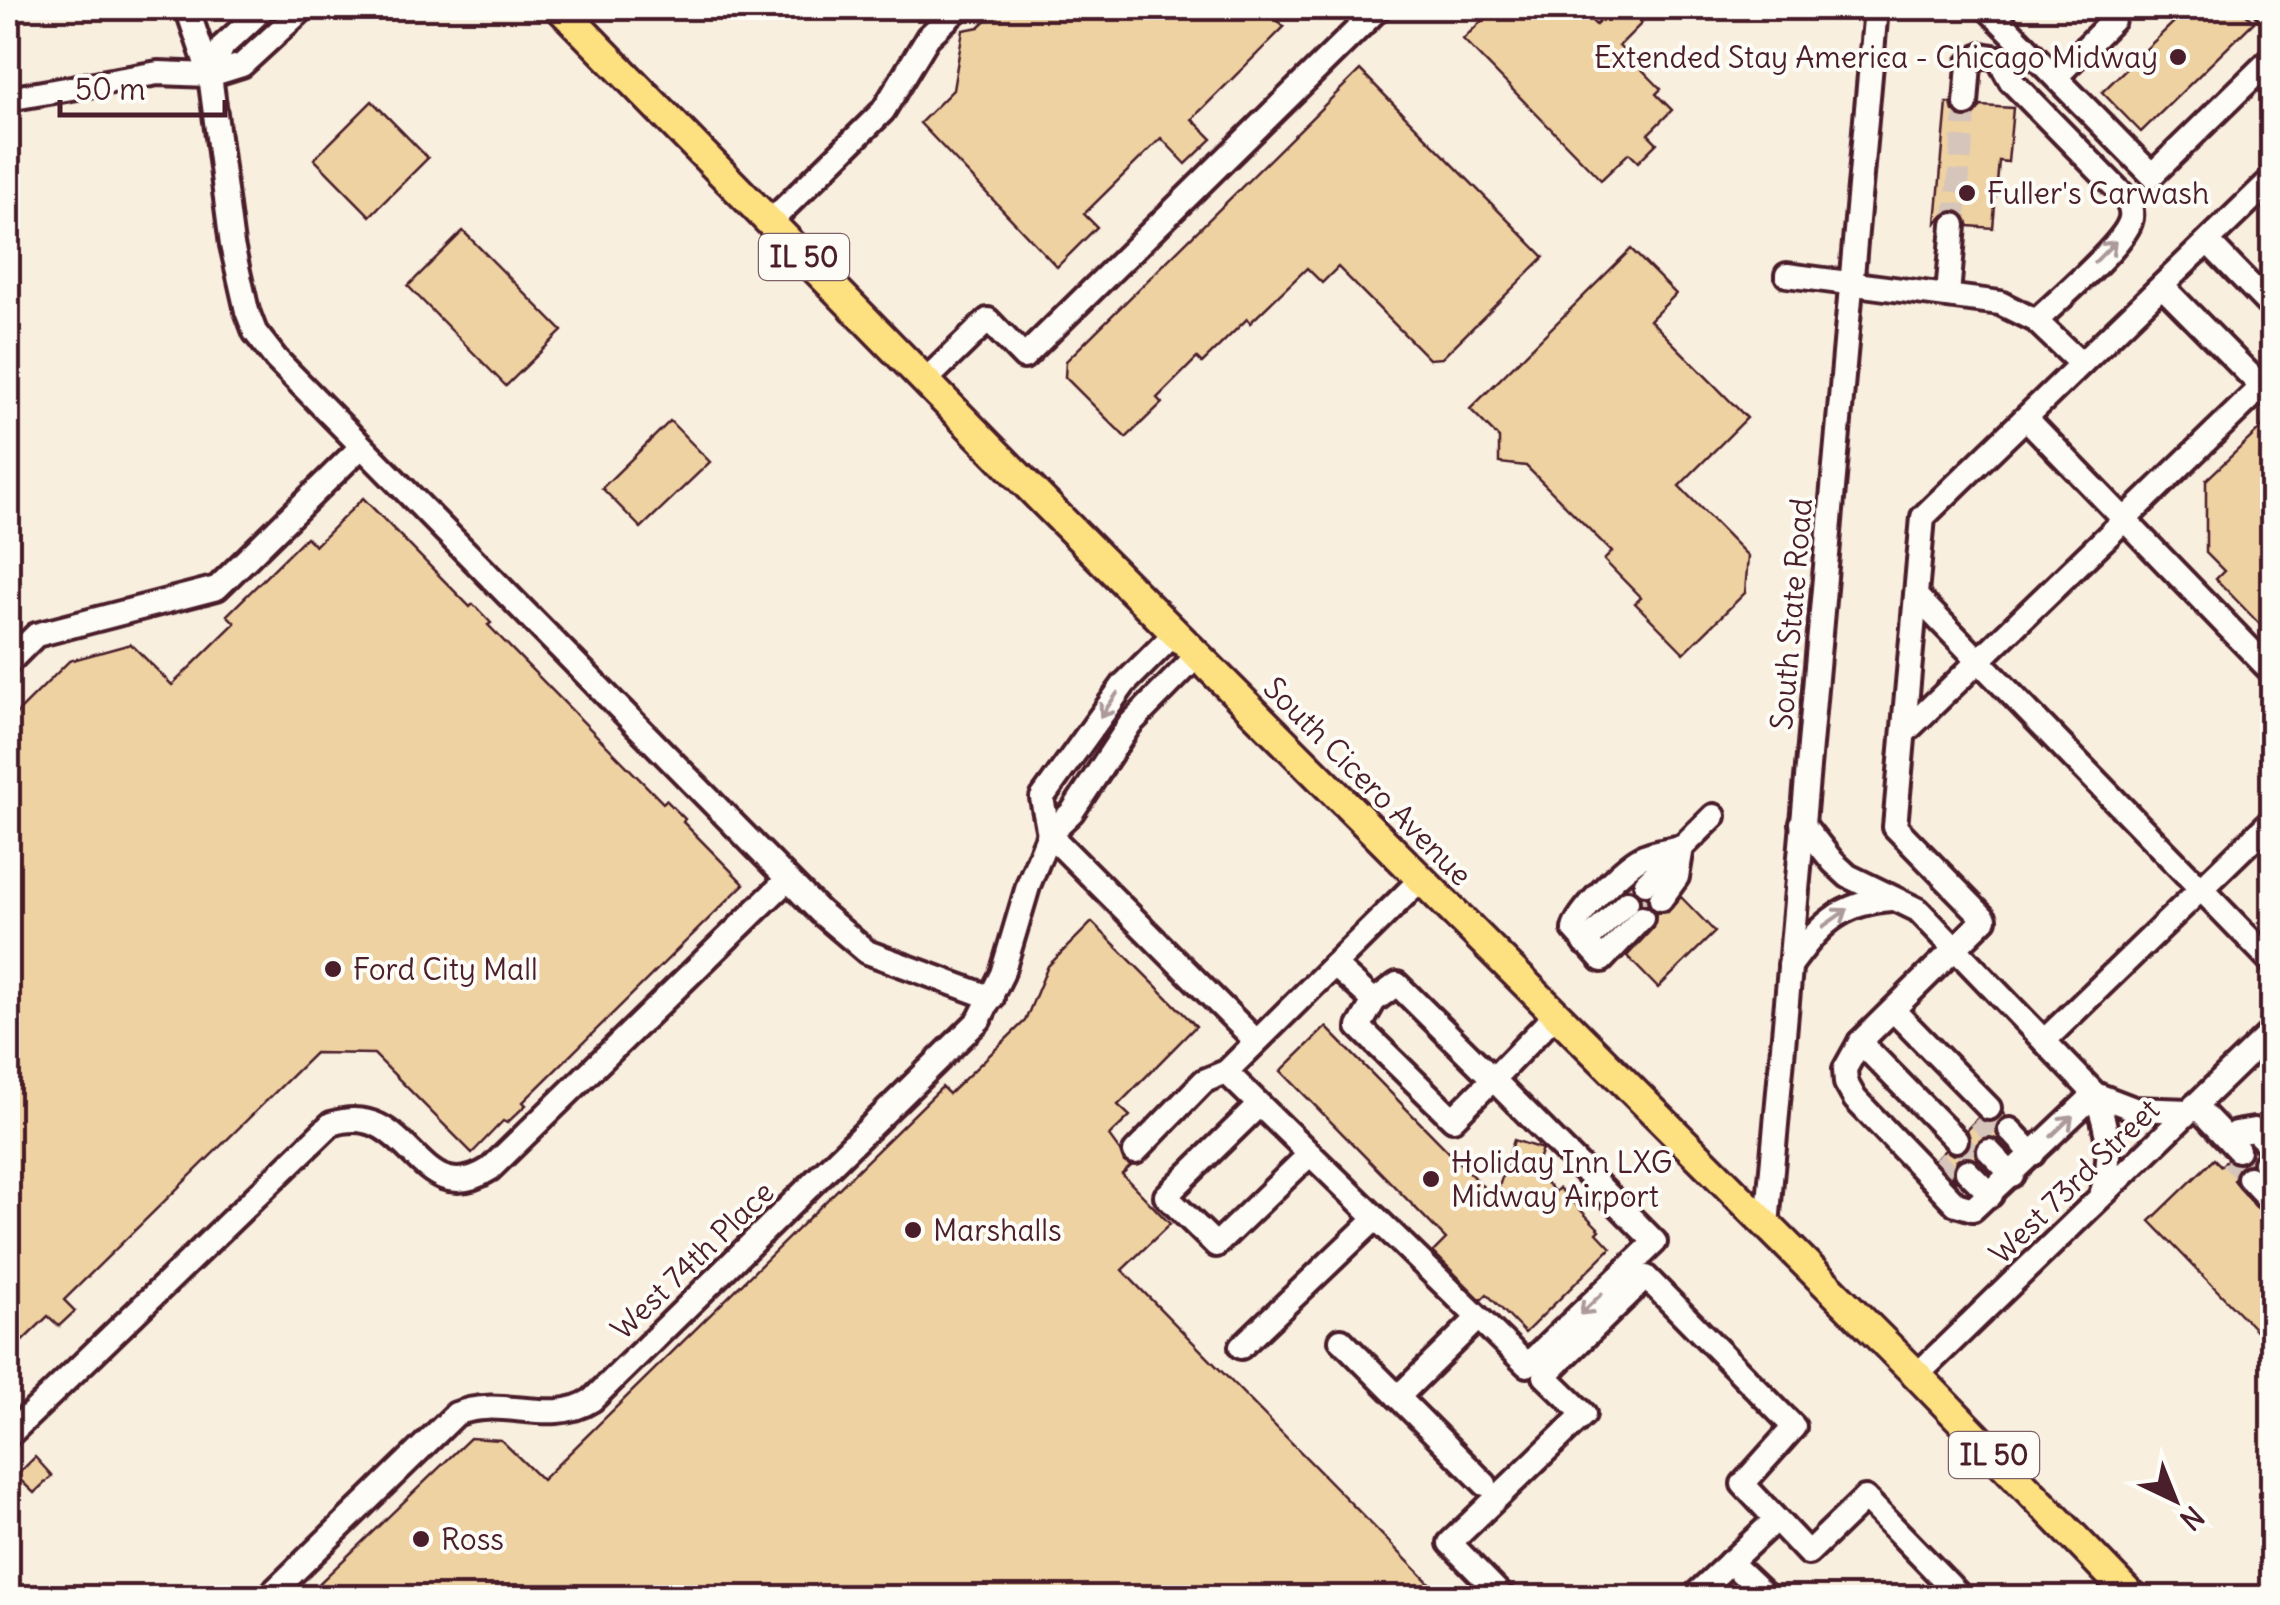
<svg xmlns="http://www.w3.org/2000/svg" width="2280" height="1605" font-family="Delius,sans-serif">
<rect width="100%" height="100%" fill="#f9efde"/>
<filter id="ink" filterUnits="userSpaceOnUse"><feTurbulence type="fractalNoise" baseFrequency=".01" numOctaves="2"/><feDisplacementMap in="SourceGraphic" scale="20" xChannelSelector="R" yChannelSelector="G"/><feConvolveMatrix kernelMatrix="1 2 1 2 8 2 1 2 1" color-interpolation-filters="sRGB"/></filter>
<g filter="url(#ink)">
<!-- building -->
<g fill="#efd2a2" stroke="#4a1f2b" stroke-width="2.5">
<polygon points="999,8 1264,8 1284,27 1192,119 1212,139 1186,164 1161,138 1084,214 1097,227 1057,267 920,123 953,90 963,30 979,27"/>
<polygon points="1495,8 1579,8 1596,25 1613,8 1627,8 1642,23 1619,46 1661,89 1656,94 1672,110 1648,134 1657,143 1638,162 1629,153 1601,180 1463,39"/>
<polygon points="2160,8 2239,8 2254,22 2141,132 2102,92 2174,22"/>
<polygon points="1360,70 1544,257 1442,358 1429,359 1338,267 1322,283 1307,268 1250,323 1247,319 1202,363 1197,358 1157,398 1162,403 1126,438 1065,377 1066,361"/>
<polygon points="372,101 428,158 370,216 314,159"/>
<polygon points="1947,103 1951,103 1953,111 1964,119 1973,117 1981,106 2013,108 2008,162 1999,161 1993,228 1969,226 1963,213 1954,210 1947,212 1936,223"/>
<polygon points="463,231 562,331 506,386 408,286"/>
<polygon points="1631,249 1676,294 1650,320 1747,418 1679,486 1748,556 1745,593 1684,653 1635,603 1641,598 1604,560 1612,552 1526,466 1499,463 1499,438 1470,409"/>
<polygon points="670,421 710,462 641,528 602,488"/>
<polygon points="2264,425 2272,434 2272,637 2216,579 2224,571 2206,553 2206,480"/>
<polygon points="363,498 470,607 473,604 491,623 488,625 663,803 666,800 685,819 683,822 744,884 523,1102 526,1105 507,1123 503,1121 472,1153 374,1054 315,1053 64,1300 75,1311 59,1326 48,1316 8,1355 8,722 69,661 131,644 172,685 235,623 227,615 306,537 315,546"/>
<polygon points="1681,897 1715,932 1658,988 1627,956 1653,928 1656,913 1668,912"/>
<polygon points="1092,922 1196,1026 1118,1105 1130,1116 1109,1136 1120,1151 1124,1162 1131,1166 1122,1174 1170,1224 1122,1270 1444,1598 304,1598 470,1438 501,1440 542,1480 942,1087 949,1094 1025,1021 1048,966"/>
<polygon points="1326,1027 1495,1199 1514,1140 1542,1149 1534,1170 1555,1192 1559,1188 1600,1230 1597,1233 1611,1248 1525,1333 1487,1294 1481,1300 1433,1252 1446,1239 1281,1071"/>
<polygon points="2003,1113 2005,1116 1995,1127 1999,1140 1985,1137 1975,1146 1977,1160 1964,1156 1956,1161 1952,1174 1956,1182 1935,1160 1945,1150 1953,1155 1966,1151 1971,1143 1967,1129 1978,1118 1992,1123"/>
<polygon points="2253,1150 2255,1152 2250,1163 2238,1168 2234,1180 2255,1206 2272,1219 2272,1347 2150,1221 2214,1159 2221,1166 2227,1160 2242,1164 2249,1160"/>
<polygon points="35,1457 52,1476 34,1493 16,1476"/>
</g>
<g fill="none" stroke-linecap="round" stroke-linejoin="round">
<!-- minor-tunnel -->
<g stroke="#d6c5ba" stroke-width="22" stroke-dasharray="22 11" stroke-linecap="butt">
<polyline points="1954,225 1966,104"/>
<polyline points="1618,894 1637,875"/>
<polyline points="1634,909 1653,891"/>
<polyline points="1978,1118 2000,1141"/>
<polyline points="1956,1140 1978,1162"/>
<polyline points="2246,1142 2265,1163"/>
<polyline points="2230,1158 2249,1178"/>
<polyline points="1934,1160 1956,1182"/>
</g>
<defs>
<g id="minor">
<polyline points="187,8 210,75 232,245 247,311 255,332 276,359 820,912 867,952 992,998"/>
<polyline points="1987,8 2152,175 2272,58"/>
<polyline points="2266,8 2272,14"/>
<polyline points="210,75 223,46 264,8"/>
<polyline points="2056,77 2113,20 2100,8"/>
<polyline points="8,99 158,73 210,75 242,65 304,8"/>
<path d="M1966,104L1969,64L1982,55L1998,58L2011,81L2127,199C2131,207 2133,214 2130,222C2122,246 2057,301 2036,321"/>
<polyline points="770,222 883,111 928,37 959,8"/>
<polyline points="2208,242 2272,308"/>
<polyline points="1787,275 2000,303 2036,321 2081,364"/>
<polyline points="2162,286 2262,387"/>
<polyline points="1948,295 1954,225"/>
<polyline points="925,381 988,320 1024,357 1379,8"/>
<polyline points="2026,418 2272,672"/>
<polyline points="1916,596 2272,962"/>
<polyline points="8,663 36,635 217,588 361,447"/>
<polyline points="1904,733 2272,377"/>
<polyline points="1802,823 1833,862 1848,876 1918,910 2095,1094 2134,1109 2189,1111"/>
<polyline points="1049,834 1256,1041"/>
<polyline points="1049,834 1042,798 1124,684 1175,633"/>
<polyline points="1646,883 1714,816"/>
<path d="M1642,918L1602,960L1574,929C1577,913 1627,863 1644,856C1656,851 1669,849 1682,847L1677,877L1661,899"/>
<polyline points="1585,943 1627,902"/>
<polyline points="1334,965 1374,1001 1397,984 1493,1079 1453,1119 1359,1027 1374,1001"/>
<path d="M1790,966C1819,926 1839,903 1891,899"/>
<polyline points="1893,1010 1989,1108"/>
<polyline points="2044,1041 2272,820"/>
<polyline points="1860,1042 1956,1140"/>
<polyline points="1226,1072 1527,1365 1655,1242 1493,1079 1556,1014"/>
<polyline points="2095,1094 1973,1209 1956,1204 1855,1099 1846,1083 1845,1069 1860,1042 1985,919 1895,827 1923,517 2272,179"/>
<path d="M2095,1094C2108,1129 2114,1159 2101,1195"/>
<polyline points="1259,1105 1166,1196 1216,1245 1310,1154"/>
<polyline points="2195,1105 2238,1150"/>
<polyline points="2010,1130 2033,1154"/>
<polyline points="2236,1133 2254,1130 2272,1148"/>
<polyline points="1989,1151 2012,1175"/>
<polyline points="1135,1152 1204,1081 1226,1072 1421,879"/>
<polyline points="2265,1163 2272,1170"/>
<polyline points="1967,1171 1991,1195"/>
<polyline points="2249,1178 2266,1196 2272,1198"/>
<polyline points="1767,1225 1876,8"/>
<polyline points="1478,1318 1398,1397 1485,1484"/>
<polyline points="1341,1340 1398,1397"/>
<polyline points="1241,1347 1376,1218"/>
<polyline points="1917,1375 2272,1031"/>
<path d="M8,1436L331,1124C412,1097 416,1216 490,1169L786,881"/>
<polyline points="1730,1562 1768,1598"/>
<path d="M267,1598L456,1414C501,1395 550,1427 592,1400L979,1020L1002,974L1029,883L1049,834L1072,812L1130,724L1197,656"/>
<polyline points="1504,1598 1450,1543 1584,1414 1545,1376 1646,1277 1794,1427 1743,1484 1808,1553 1865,1498 1962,1598"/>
<polyline points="1692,1598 1775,1520"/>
</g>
<polyline id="major" points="560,8 1042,500 1917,1375 2133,1598"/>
</defs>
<!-- minor casing -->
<use href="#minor" stroke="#4a1f2b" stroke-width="30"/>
<!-- major casing -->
<use href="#major" stroke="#4a1f2b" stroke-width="35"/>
<!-- minor -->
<use href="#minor" stroke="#fdfcf7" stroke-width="22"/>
<!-- major -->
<use href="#major" stroke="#fde080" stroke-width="28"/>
</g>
<!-- one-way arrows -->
<defs><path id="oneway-shaft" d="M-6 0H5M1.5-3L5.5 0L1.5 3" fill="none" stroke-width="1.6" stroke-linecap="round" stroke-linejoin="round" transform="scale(2.5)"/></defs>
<g stroke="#ac999b">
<use href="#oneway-shaft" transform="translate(2105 252) rotate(-45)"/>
<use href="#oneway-shaft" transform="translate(1109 705) rotate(125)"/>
<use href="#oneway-shaft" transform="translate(1835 918) rotate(-35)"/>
<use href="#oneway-shaft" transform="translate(2062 1126) rotate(-44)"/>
<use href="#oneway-shaft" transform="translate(1591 1304) rotate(136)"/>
</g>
</g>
<!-- markers -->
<g fill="#4a1f2b" stroke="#fdfcf7" stroke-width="4">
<circle cx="2178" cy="57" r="10"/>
<circle cx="1967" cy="193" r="10"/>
<circle cx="333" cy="969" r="10"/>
<circle cx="1431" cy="1179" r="10"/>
<circle cx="913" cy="1230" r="10"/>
<circle cx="421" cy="1539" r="10"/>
</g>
<g text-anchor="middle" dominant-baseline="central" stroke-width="8" stroke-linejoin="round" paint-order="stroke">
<!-- shield labels -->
<g fill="#fdfcf7" stroke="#806168" stroke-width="2.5">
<rect x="759" y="234" width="90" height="46" rx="8"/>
<rect x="1949" y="1432" width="90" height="46" rx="8"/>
</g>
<g font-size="28" font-weight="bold" fill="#4a1f2b">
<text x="804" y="257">IL 50</text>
<text x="1994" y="1455">IL 50</text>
</g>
<!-- poi labels -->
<g font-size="30" fill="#4a1f2b" stroke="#fdfcf7" text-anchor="start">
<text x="2158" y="57" text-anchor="end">Extended Stay America - Chicago Midway</text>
<text x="1987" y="193">Fuller's Carwash</text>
<text x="353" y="969">Ford City Mall</text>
<text x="1451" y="1162">Holiday Inn LXG<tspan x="1451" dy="34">Midway Airport</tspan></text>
<text x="933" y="1230">Marshalls</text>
<text x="441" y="1539">Ross</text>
</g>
<!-- street labels -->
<g font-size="30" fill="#4a1f2b" stroke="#fdfcf7">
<text transform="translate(1791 614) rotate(-85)">South State Road</text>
<text transform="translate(1368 781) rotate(45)">South Cicero Avenue</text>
<text transform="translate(2074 1181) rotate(-44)">West 73rd Street</text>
<text transform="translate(692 1260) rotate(-44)">West 74th Place</text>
</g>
</g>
<!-- margin -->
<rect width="2280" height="1605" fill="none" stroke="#fdfcf7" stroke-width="40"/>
<rect x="20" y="20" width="2240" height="1565" fill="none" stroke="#4a1f2b" stroke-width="4" filter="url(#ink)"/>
<!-- north arrow -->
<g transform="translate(2175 1500) rotate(137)" stroke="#fdfcf7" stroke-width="8" paint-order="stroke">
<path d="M0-8L18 38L0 25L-18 38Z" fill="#4a1f2b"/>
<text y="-15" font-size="28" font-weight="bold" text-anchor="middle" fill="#4a1f2b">N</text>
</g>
<!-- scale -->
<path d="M60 100v15h165v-15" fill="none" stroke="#4a1f2b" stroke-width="5"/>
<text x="75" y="100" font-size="30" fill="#4a1f2b" stroke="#fdfcf7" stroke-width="8" paint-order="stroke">50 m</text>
</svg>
